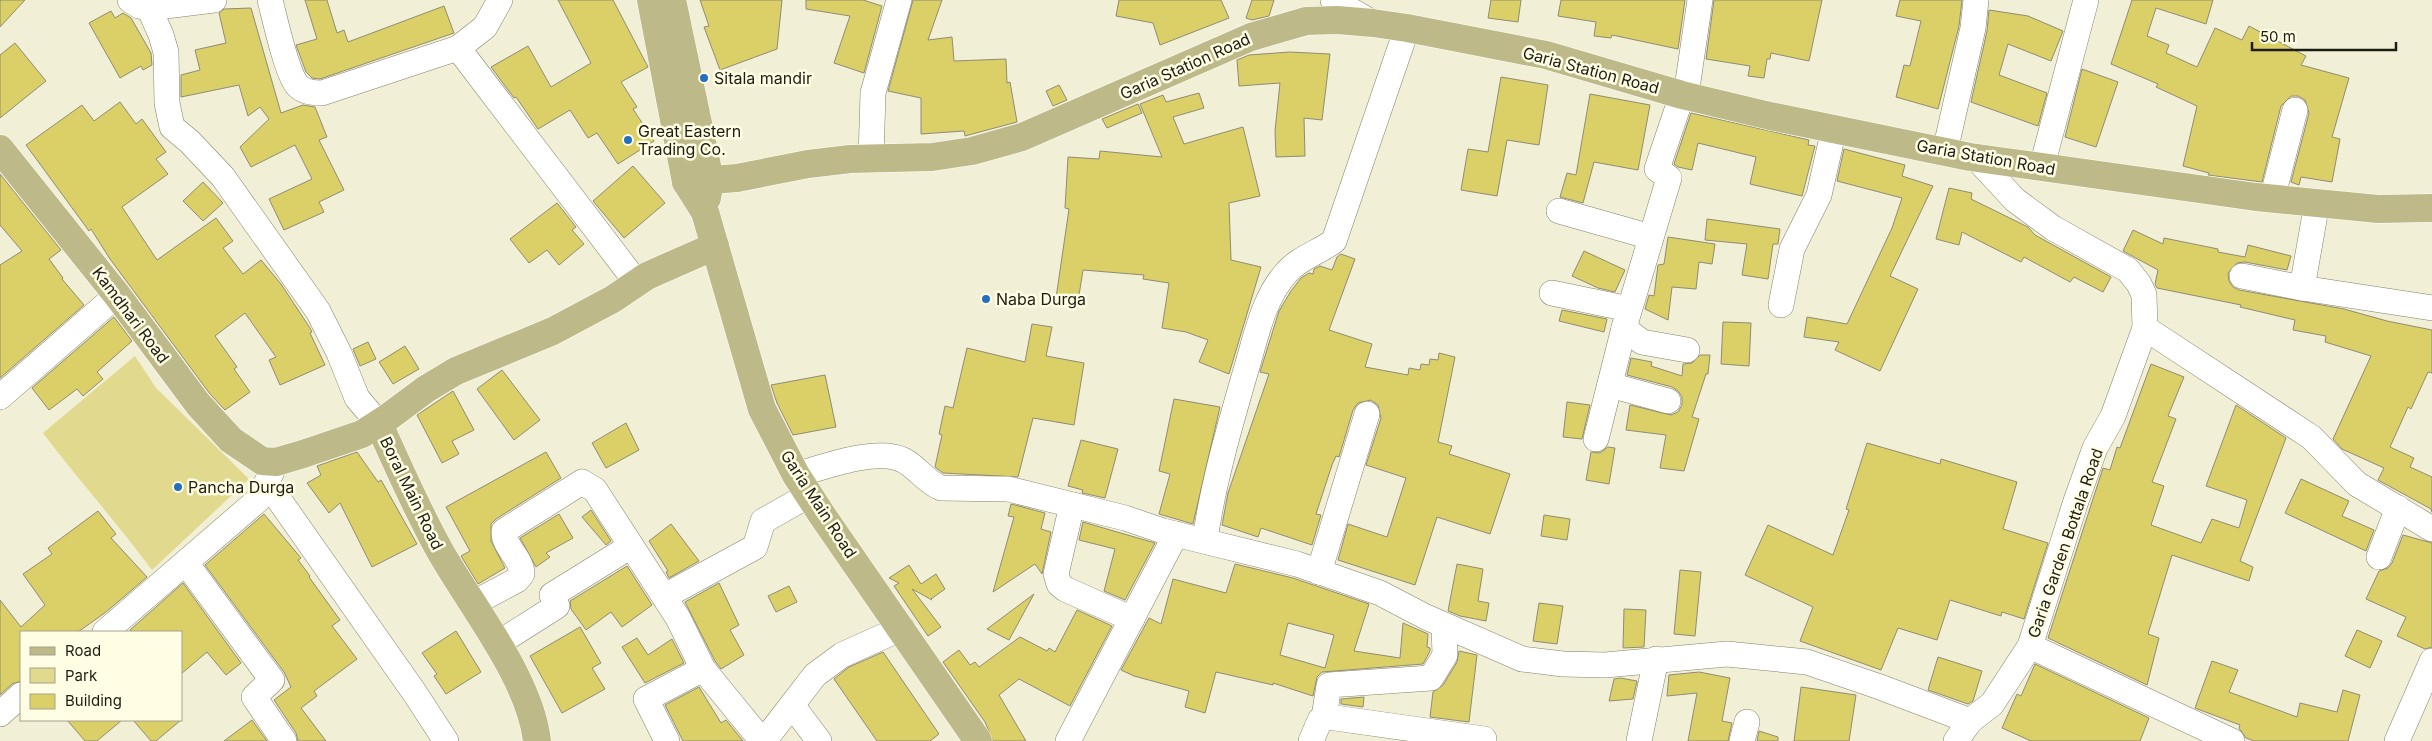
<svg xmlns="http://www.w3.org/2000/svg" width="2432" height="741" font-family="Inter,sans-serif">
<rect width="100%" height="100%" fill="#f1efd5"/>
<!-- green -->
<path fill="#e1d98d" d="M135,356L156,388L249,479L152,570C117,523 78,479 43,433Z"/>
<!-- building -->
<g fill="#dbcf68" stroke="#8f8c75" fill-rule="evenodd">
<polygon points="0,0 25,0 0,27"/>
<polygon points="305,0 327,0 337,33 344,30 348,42 444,6 454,33 320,79 312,78 306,72 296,45 317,39"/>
<polygon points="558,0 613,0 648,67 621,82 637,107 633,109 654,141 618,164 597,133 588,138 570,110 538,129 516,97 514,98 491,67 528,46 551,87 591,63"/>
<polygon points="700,0 782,0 777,49 720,70 704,27 709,26"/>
<polygon points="806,0 863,0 882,6 864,73 834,63 850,16 806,9"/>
<polygon points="913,0 942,0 928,40 952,37 954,61 1006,59 1007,83 1010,82 1017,122 965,136 964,131 921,134 921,98 888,91"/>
<polygon points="1119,0 1221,0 1229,18 1160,45 1153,23 1116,16"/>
<polygon points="1252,0 1274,0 1269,16 1252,20 1246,18"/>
<polygon points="1491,0 1521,0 1518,22 1488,18"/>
<polygon points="1561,0 1685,0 1678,49 1612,35 1611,38 1594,36 1596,22 1558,16"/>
<polygon points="1714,0 1822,0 1809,61 1771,53 1770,59 1767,59 1764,78 1748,76 1750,66 1706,59"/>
<polygon points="1900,0 1962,0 1959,26 1938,109 1896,97 1904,65 1910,66 1921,21 1896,16"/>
<polygon points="2132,0 2213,0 2206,24 2156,8 2147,36 2169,45 2166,53 2197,67 2215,28 2242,40 2249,26 2306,56 2301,65 2349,78 2332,137 2340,139 2332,182 2301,177 2299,185 2291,182 2309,113 2305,100 2298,96 2291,96 2281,106 2262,182 2208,175 2209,173 2183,166 2197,106 2156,87 2158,84 2111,64"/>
<polygon points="251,8 281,113 303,105 315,107 327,137 319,140 344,190 319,202 324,212 284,230 269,199 312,179 295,145 251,167 240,147 269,119 260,107 248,116 239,85 181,97 181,75 200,70 195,50 226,43 219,13 224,9"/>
<polygon points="1989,10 2028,16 2063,31 2051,61 2008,44 1999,75 2047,93 2038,126 1971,102 1987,31"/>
<polygon points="111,11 115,18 123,13 131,18 151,53 152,65 143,70 141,66 120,78 89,23"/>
<polygon points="15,43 46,81 0,118 0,55"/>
<polygon points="1290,52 1330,54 1322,120 1304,118 1305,156 1276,157 1275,131 1280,83 1239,86 1237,60 1249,55"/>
<polygon points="2082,69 2118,82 2096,147 2065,137"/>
<polygon points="1501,77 1548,85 1539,145 1507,140 1497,196 1461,190 1468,149 1488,152"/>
<polygon points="1059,85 1067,100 1053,106 1046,91"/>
<polygon points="1199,93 1204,108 1173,117 1184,144 1243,127 1260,196 1229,203 1231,260 1261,267 1229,374 1199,362 1208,340 1186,332 1162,328 1169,283 1143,279 1144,275 1083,270 1077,308 1055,305 1069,209 1065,208 1068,157 1099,159 1100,151 1162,157 1140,104 1163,95 1166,102"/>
<polygon points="1590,94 1650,105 1638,170 1594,162 1583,203 1560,197 1567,173 1576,175"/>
<polygon points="120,102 136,124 142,119 166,152 156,159 168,174 122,207 157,260 216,218 233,241 223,248 243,274 261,260 281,284 310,328 312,332 310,333 325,365 280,385 269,360 276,357 245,313 215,336 237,367 234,369 250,392 225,410 210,394 110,259 91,229 89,231 26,145 82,105 94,121"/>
<polygon points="1138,104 1142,113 1107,128 1102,119"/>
<polygon points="1691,113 1809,140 1808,145 1815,146 1802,196 1750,184 1756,157 1698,143 1692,170 1678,167 1674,164"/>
<polygon points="1844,149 1905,165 1902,176 1933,186 1890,276 1918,289 1880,371 1835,350 1839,342 1804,337 1807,317 1847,324 1892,228 1902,198 1837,181"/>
<polygon points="633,166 665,203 624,238 593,201"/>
<polygon points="0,174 61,250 49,259 63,278 62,279 84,305 0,378 0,265 22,251 0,225"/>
<polygon points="203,182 223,203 203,221 183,201"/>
<polygon points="1949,188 1972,193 1971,199 2028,227 2035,235 2111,277 2103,292 2074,277 2070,282 2024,257 2021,262 1962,232 1959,245 1936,239"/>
<polygon points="557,203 576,227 572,230 584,244 559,265 547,250 529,263 510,239"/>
<polygon points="1707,219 1780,229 1778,244 1773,244 1768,279 1742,275 1747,244 1705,240"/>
<polygon points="2133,230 2163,244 2164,238 2218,249 2218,252 2245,257 2248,245 2291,256 2287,270 2245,262 2237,263 2228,273 2229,281 2233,287 2239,290 2344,309 2387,321 2432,330 2432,373 2428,372 2411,409 2408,407 2390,447 2414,458 2410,467 2432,477 2432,512 2431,509 2378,480 2384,468 2342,449 2333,439 2371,356 2325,342 2326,336 2293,330 2295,320 2240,307 2241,305 2157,288 2155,284 2158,270 2123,251"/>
<polygon points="1668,237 1715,244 1712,264 1699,262 1696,289 1672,287 1668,320 1645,309 1649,295 1654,296 1658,265 1664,264"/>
<polygon points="1584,251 1625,270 1615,292 1598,288 1572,276"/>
<polygon points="1341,254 1355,259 1329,330 1372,344 1365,367 1408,375 1409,368 1420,370 1421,364 1429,365 1430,359 1438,360 1439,353 1455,357 1438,442 1452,446 1449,454 1510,474 1490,534 1437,517 1415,585 1338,560 1348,524 1387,537 1406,478 1366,465 1381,418 1378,405 1371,400 1358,403 1353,410 1339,457 1336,456 1332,465 1316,514 1321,515 1312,545 1261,528 1258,537 1222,525 1228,493 1269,374 1260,372 1279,311 1291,291 1301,278 1309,273 1313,274 1314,269 1320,266 1332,270 1337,257"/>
<polygon points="1562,310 1607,319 1604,332 1559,321"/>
<polygon points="114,317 132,341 97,372 103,379 83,396 77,389 49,410 32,388"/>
<polygon points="1723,322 1751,323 1749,366 1721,364"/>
<polygon points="1032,324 1052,327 1046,356 1084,363 1074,425 1033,418 1018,477 943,473 935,467 942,435 939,434 945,406 953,408 967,348 1025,362"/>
<polygon points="368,342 376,359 360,366 353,349"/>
<polygon points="405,346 419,369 393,384 379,362"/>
<polygon points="1700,355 1710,355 1708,374 1706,374 1692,417 1699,419 1684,471 1660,468 1666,435 1626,430 1630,405 1671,415 1678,412 1682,405 1682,397 1678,391 1672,387 1627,375 1631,358 1652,362 1651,366 1682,376 1683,364 1692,363"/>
<polygon points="2151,364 2184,377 2168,416 2176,419 2152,482 2164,486 2151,525 2201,543 2212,519 2239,528 2247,500 2206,486 2236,405 2286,438 2240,561 2253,567 2249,581 2172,555 2148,634 2159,638 2147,685 2048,638 2103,468 2110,470 2117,447 2120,448"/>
<polygon points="502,370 540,420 514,440 477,389"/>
<polygon points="825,375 836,427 793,435 777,403 771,385"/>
<polygon points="453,391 474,430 452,441 459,454 442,463 417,415"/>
<polygon points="1174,399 1220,407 1193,524 1159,514 1170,474 1159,471"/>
<polygon points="1567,402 1590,405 1582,439 1563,437"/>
<polygon points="626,423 639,450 606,468 592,443"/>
<polygon points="1081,440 1118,449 1105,498 1082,493 1083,490 1068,486"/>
<polygon points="1867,443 1940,464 1941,459 2017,482 2003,529 2048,543 2024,619 2002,612 2001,616 1950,600 1937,640 1898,628 1881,670 1800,641 1813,607 1745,575 1768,525 1833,555 1849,510 1846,509"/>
<polygon points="1608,447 1615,448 1609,484 1586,480 1591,452 1600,453"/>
<polygon points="357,452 378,482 381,480 417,544 372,567 340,503 329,513 307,483 321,475 317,466"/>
<polygon points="546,452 561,478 496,519 491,524 491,541 505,568 478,584 461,556 470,551 446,507"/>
<polygon points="2301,479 2349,501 2342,516 2374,530 2366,551 2285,513"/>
<polygon points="1011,504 1045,513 1041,529 1051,532 1042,574 1035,564 993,592 1014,517 1008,516"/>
<polygon points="591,510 611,541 606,545 582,517"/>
<polygon points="98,511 116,534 111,538 147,577 106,612 78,632 21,632 21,681 12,684 0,695 0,600 21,627 45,605 23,574 52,554 48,548"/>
<polygon points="264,514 301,558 298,560 310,576 309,577 340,620 332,626 357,659 314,691 317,696 301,708 326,741 298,741 296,733 274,700 291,687 284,672 205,565"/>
<polygon points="559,514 573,538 546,553 550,557 536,567 520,538"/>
<polygon points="1544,515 1570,519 1567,540 1541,536"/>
<polygon points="1083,522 1155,543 1125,600 1104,591 1115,549 1079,540"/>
<polygon points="671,524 699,561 669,578 666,572 668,571 649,541"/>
<polygon points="2403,535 2432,543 2432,647 2425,649 2397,636 2406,617 2366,599 2379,571 2388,568 2392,563"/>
<path d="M1235,564L1293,578L1369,604L1354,651L1400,658L1403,623L1428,634L1427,647L1430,648V651L1423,664L1322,672L1317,677L1313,696L1273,683V685L1216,672L1205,713L1185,707L1189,691L1134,676L1121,670L1149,618L1161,624L1173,579L1226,593ZM1288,623L1334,635L1325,668L1280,655Z"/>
<polygon points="1457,564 1483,569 1478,601 1489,603 1486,621 1460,616 1448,611"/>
<polygon points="909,565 921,584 936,574 945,589 931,599 932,600 912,589 941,627 928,636 894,586 899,583 889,578"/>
<polygon points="627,566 652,605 622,627 611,612 586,630 571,609 570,601"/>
<polygon points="1680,570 1701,572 1695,636 1674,634"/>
<polygon points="183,583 241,663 226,675 207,652 181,674 181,632 132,632 130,630"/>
<polygon points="719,583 739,625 730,630 744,655 721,669 715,661 685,602"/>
<polygon points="789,586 797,602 776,612 768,596"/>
<polygon points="1034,594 1009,640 987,629"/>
<polygon points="1539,603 1563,606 1557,644 1533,641"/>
<polygon points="1624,609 1646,610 1644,647 1623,648"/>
<polygon points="1077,610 1112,626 1070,706 1019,679 999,695 1026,741 993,741 985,722 943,662 959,650 970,665 975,662 979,667 1020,637 1047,651 1049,648 1055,652"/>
<polygon points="580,627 601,663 592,668 605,689 562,713 530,656"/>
<polygon points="2357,630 2382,641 2370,668 2345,656"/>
<polygon points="456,631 481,672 446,694 434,676 437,674 422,653"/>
<polygon points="637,638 648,655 672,639 684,663 645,683 622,647"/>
<polygon points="1459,651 1477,655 1469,722 1430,717 1433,692 1443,685 1457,662"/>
<polygon points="883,652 939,734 930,741 877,741 834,679 849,667"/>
<polygon points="1938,657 1982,671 1973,701 1968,704 1928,690"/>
<polygon points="2212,661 2238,670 2229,692 2297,717 2300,703 2337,712 2343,690 2360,695 2348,741 2254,741 2246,738 2239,728 2240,725 2195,708"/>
<polygon points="2035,664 2149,718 2140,741 2031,741 2002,728 2017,694 2021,696"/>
<polygon points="1699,672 1730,678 1722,721 1732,723 1728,741 1688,741 1697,693 1667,696 1669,675"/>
<polygon points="1620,678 1637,681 1633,699 1609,701 1614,679"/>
<polygon points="699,687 721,723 726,720 743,741 683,741 665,705"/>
<polygon points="1801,687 1856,695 1849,741 1794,741"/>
<polygon points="1364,697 1363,707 1341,704 1341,699"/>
<polygon points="67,720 122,720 97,741 85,741"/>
<polygon points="133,720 181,720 156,741 151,741"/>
<polygon points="252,720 267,741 224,741"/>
<polygon points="1759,731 1778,737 1778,741 1757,741"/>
</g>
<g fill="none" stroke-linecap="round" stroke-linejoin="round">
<defs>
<g id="minor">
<polyline points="130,0 139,6 149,8 214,0"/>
<path d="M270,0C275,19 286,71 297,85C303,92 313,93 322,93L458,48L485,27L500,0"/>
<polyline points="1333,0 1373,23"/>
<polyline points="149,8 161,35 166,52 167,103 172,127 190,142 223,177 318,311 339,353 357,398 379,424"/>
<polyline points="458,48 637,283"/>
<polyline points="1682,95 1657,169 1669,178 1624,328 1642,342 1687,350"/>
<polyline points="1686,95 1700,0"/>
<polyline points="1945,151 1973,28 1976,0"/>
<polyline points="871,159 873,93 899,0"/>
<polyline points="2042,166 2086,0"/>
<polyline points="2272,199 2295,110"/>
<polyline points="1559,211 1651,237"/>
<polyline points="2242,276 2302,288 2432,308"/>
<polyline points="2302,288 2317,203"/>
<polyline points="1552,293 1629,309"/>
<polyline points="1781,305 1792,249 1819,195 1834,129"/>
<polyline points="2145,328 2311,437 2357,484 2432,529"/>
<polyline points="1610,385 1668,401"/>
<polyline points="0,397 117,295"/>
<polyline points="1596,439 1624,328"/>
<path d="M796,475C823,467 877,447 903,460C917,467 926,482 941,488L1008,489L1125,518L1163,531L1297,564L1380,593L1426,617L1522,659L1563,664L1605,665L1727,654L1807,662L1880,687L1970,721"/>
<polyline points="268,484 414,692 446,741"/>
<polyline points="1072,505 1056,574 1059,584 1065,589 1132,619"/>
<path d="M1205,540C1213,483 1230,425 1246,370C1256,337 1263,298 1287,272C1298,259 1319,252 1334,241L1407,28"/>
<polyline points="2379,557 2398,508"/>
<polyline points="186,563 272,680 254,697 284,741"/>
<polyline points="1319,572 1367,414"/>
<polyline points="665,596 755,547 763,521 809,495"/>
<path d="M472,604L517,580L522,574C522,558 503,547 504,531L582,482L595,490L678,618L703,669L762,741"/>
<polyline points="105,632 259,499 272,471"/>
<polyline points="497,644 557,606 552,595 631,546"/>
<polyline points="2030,646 2232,741"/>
<polyline points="792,705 819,741"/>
<polyline points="0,714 21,695"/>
<polyline points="1324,718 1329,685 1431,678 1445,655 1444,625"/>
<polyline points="667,741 646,699 703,669"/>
<polyline points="764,741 815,675 842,655 902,628"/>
<polyline points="1068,741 1176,534"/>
<polyline points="1311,741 1320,720 1328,717 1484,739"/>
<polyline points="1639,741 1656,659"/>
<polyline points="1742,741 1747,722"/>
<polyline points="1956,741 1970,721 1992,704 2030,646 2076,501 2095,448 2113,416 2145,328 2144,295 2139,284 2128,270 2053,228 2015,200 1976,158"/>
<polyline points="2397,741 2432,661"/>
</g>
<g id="major">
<polyline points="651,0 686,182 705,212 762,409 796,475 822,515 978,741"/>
<polyline points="672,0 710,180 707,198"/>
<polyline points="0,149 117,295 198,404 231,440 262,461 276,462 303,454 362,434 387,418 426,389 456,371 553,331 613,299 647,276 715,246"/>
<polyline points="686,182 737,178 808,164 850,159 932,157 972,151 1022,137 1251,37 1306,21 1337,20 1373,23 1407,28 1546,55 1682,95 1770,116 1970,157 2256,197 2378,209 2432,208"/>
<path d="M379,424C398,466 417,510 440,551C471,606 530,678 537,741"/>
</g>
</defs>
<!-- minor casing -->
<use href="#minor" stroke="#84826b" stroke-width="26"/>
<!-- major casing -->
<use href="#major" stroke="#fff" stroke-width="29"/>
<!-- minor -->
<use href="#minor" stroke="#fff" stroke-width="25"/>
<!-- major -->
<use href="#major" stroke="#beb988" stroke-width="28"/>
</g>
<!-- markers -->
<g fill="#2470c0" stroke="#fffde3" stroke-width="2">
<circle cx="704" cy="78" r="5"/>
<circle cx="628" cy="140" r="5"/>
<circle cx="986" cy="299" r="5"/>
<circle cx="178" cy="487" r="5"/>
</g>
<g text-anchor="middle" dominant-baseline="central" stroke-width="5" stroke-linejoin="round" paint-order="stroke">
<!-- street labels -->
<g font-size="16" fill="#1e1d14" stroke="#fffde3">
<text transform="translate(1185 66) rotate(-24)">Garia Station Road</text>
<text transform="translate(1591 70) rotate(15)">Garia Station Road</text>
<text transform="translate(1986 157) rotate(10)">Garia Station Road</text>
<text transform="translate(131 315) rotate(53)">Kamdhari Road</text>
<text transform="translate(412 493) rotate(64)">Boral Main Road</text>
<text transform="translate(819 504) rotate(57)">Garia Main Road</text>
<text transform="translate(2065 543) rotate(-71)">Garia Garden Bottala Road</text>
</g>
<!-- poi labels -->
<g font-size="16" fill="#1e1d14" stroke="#fffde3" text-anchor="start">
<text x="714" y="78">Sitala mandir</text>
<text x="638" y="131">Great Eastern<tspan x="638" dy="18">Trading Co.</tspan></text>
<text x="996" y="299">Naba Durga</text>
<text x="188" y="487">Pancha Durga</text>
</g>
</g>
<!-- legend -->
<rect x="20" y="631" width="162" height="90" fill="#fffde3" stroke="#a5a390"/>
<rect x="30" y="647" width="25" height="8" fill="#beb988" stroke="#a5a390"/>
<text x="65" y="656" font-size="15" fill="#1e1d14">Road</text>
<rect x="30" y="668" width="25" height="15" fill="#e1d98d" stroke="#a5a390"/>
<text x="65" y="681" font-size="15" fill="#1e1d14">Park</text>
<rect x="30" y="694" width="25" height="15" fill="#dbcf68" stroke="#a5a390"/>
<text x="65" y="706" font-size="15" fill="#1e1d14">Building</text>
<!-- scale -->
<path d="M2252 42v8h144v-8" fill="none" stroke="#1e1d14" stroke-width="2.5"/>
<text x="2260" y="42" font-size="15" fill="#1e1d14" stroke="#fffde3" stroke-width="4" paint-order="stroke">50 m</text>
</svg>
